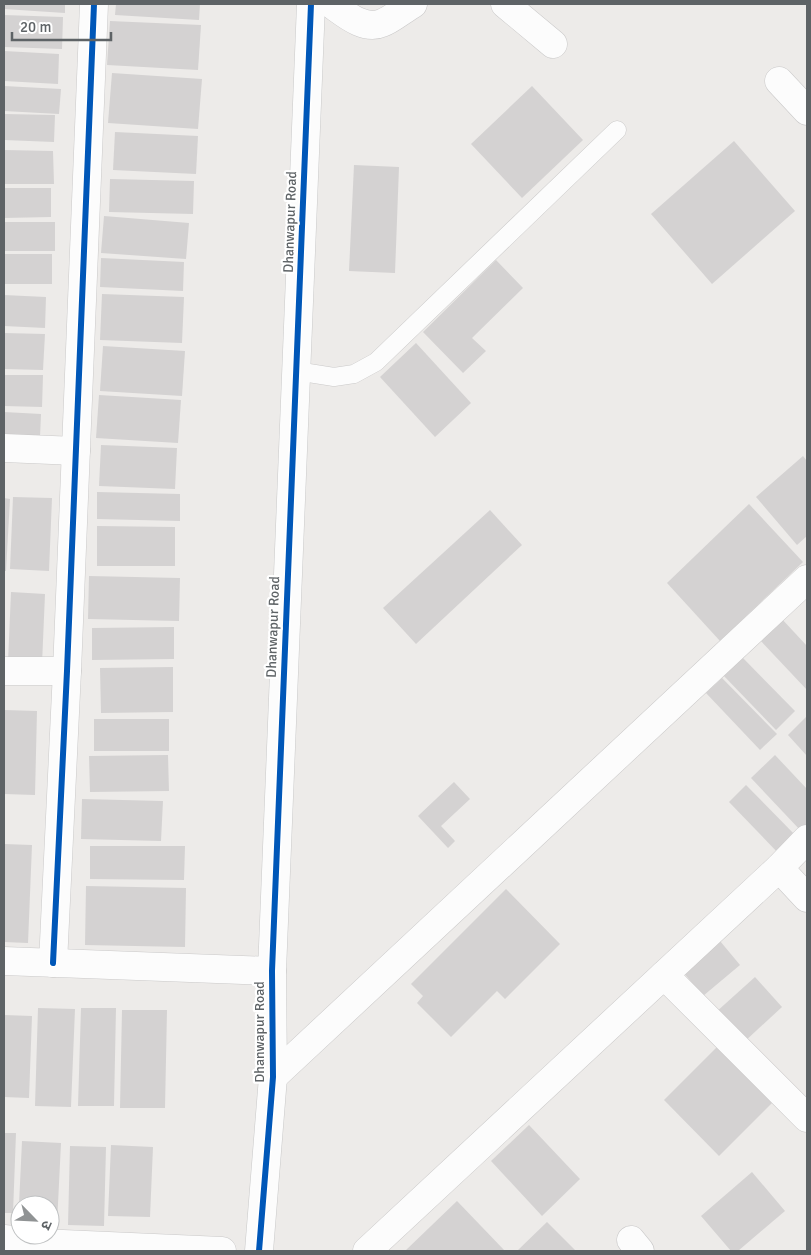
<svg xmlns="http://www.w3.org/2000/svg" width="811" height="1255" font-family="Signika,'Noto Sans Devanagari',sans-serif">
<rect width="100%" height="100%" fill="#edebe9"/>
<!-- building -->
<g fill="#d4d2d2">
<polygon points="4,4 65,4 65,13 4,9"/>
<polygon points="116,4 200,4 199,20 115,15"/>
<polygon points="4,15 63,17 62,49 4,47"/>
<polygon points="110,21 201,25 198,70 107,65"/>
<polygon points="4,51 59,54 58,84 4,81"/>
<polygon points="112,73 202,79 198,129 108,123"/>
<polygon points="4,86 61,89 59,114 4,111"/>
<polygon points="532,86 583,140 522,198 471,144"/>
<polygon points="4,114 55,115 54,142 4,140"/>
<polygon points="115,132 198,136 196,174 113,170"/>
<polygon points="734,141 795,211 712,284 651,214"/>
<polygon points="4,150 53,151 54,184 4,184"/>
<polygon points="354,165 399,167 395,273 349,271"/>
<polygon points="110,179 194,181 193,214 109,212"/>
<polygon points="4,188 51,188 51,217 4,218"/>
<polygon points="104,216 189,223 186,259 101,253"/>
<rect x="4" y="222" width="51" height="29"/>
<rect x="4" y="254" width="48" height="30"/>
<polygon points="101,258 184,262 183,291 100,287"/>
<polygon points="496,260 523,288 472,338 486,351 463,373 423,332"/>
<polygon points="102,294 184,297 182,343 100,340"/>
<polygon points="4,295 46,297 45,328 4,326"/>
<polygon points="4,333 45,334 43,370 4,369"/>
<polygon points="416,343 471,403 435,437 380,377"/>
<polygon points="103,346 185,351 182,396 100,391"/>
<polygon points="4,375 43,375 42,407 4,406"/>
<polygon points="99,395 181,400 178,443 96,438"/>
<polygon points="4,412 41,414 40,437 4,436"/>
<polygon points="101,445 177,448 175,489 99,486"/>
<polygon points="803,456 807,461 807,536 797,545 756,497"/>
<polygon points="97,492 180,494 180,521 97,519"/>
<polygon points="13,497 52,498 49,571 10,569"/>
<polygon points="4,498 10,499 6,571 4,571"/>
<polygon points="749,504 803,562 720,641 667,583"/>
<polygon points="490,510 522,545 416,644 383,608"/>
<polygon points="97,526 175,527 175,566 97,566"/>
<polygon points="89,576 180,578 179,621 88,619"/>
<polygon points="11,592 45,594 42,664 8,662"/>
<polygon points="781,618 807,646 807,690 759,639"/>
<polygon points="174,627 174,659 92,660 92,628"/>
<polygon points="742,657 795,711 776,730 723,675"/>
<polygon points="173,667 173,712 101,713 100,668"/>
<polygon points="722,678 777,734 760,750 706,693"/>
<polygon points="4,710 37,711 35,795 4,794"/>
<polygon points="807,716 807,756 788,735"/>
<rect x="94" y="719" width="75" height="32"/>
<polygon points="168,755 169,791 90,792 89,756"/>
<polygon points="775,755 807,789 807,825 801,831 751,778"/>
<polygon points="454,782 470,799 441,826 455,841 448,848 418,816"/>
<polygon points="746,785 798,838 780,855 729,802"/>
<polygon points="82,799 163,801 161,841 81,839"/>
<polygon points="4,844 32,845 28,943 4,942"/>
<polygon points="90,846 185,846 184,880 90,879"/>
<polygon points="86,886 186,888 185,947 85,945"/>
<polygon points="506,889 560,944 505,999 497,991 451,1037 417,1003 423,996 411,984"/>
<polygon points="715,935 740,965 703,996 678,966"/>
<polygon points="755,977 782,1007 743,1043 715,1013"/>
<polygon points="38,1008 75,1009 71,1107 35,1106"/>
<polygon points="81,1008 116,1008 114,1106 78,1106"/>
<polygon points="122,1010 167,1010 165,1108 120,1108"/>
<polygon points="4,1015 32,1016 29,1098 4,1097"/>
<polygon points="718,1046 773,1102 719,1156 664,1100"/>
<polygon points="529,1125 580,1179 542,1216 491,1161"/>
<polygon points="4,1133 16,1133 13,1213 4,1213"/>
<polygon points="22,1141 61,1143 57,1224 50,1223 50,1205 19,1205"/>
<polygon points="111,1145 153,1147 150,1217 108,1216"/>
<polygon points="70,1146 106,1147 104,1226 68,1225"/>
<polygon points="752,1172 785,1211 738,1251 731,1251 701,1216"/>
<polygon points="457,1201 505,1251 405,1251"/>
<polygon points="547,1222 576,1251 517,1251"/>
</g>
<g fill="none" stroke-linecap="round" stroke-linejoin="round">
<defs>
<polyline id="lane" points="296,371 334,377 354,374 376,362 617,130"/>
<g id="street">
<path d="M331,4C344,13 364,31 382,23C391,20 404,9 413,4"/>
<polyline points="505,4 553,44"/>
<polyline points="779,81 807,111"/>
<polyline points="4,448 76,451"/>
<polyline points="4,671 67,671"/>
<polyline points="779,868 807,898"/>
<polyline points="4,961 272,971"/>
<polyline points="53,963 67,671 94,4"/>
<polyline points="664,975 807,1118"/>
<polyline points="273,1077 807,579"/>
<polyline points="4,1239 40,1243 222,1251"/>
<polyline points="631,1240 640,1251"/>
<polyline points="367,1251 779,868 807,839"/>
</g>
<polyline id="secondary" points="259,1251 273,1077 272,971 311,4"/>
</defs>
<!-- lane casing -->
<use href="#lane" stroke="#cac9c9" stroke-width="19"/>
<!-- street casing -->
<use href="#street" stroke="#cac9c9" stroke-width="29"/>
<!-- secondary casing -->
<use href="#secondary" stroke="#c9c9c9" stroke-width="29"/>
<!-- lane -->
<use href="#lane" stroke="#fcfcfc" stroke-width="18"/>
<!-- street -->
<use href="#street" stroke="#fcfcfc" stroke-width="28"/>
<!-- secondary -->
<use href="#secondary" stroke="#fcfcfc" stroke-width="28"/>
<defs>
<g id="cycleway">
<polyline points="53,963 67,671 94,4"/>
<polyline points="259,1251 273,1077 272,971 311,4"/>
</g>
</defs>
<!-- cycleway casing -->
<use href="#cycleway" stroke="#fff" stroke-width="9"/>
<!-- cycleway -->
<use href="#cycleway" stroke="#0057b8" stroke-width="6"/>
</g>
<g text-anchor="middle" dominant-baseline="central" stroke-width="4.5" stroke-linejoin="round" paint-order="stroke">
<!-- street labels -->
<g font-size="14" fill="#5e6366" stroke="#fff">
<text transform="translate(290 222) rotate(-88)">Dhanwapur Road</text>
<text transform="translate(273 627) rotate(-88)">Dhanwapur Road</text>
<text transform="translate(259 1032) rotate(-90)">Dhanwapur Road</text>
</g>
</g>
<!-- border -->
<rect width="811" height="1255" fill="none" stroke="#5e6366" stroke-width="10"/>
<!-- north arrow -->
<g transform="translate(35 1220) rotate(114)"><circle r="24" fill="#ffffff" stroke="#bfc1c2"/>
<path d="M0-4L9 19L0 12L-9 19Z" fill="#909394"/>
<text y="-8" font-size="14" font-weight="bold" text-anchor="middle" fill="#5e6366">उ</text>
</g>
<!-- scale -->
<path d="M12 32v8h99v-8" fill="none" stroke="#5e6366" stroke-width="2.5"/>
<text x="20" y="32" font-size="15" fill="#5e6366" stroke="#ffffff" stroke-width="4" paint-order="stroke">20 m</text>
</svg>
